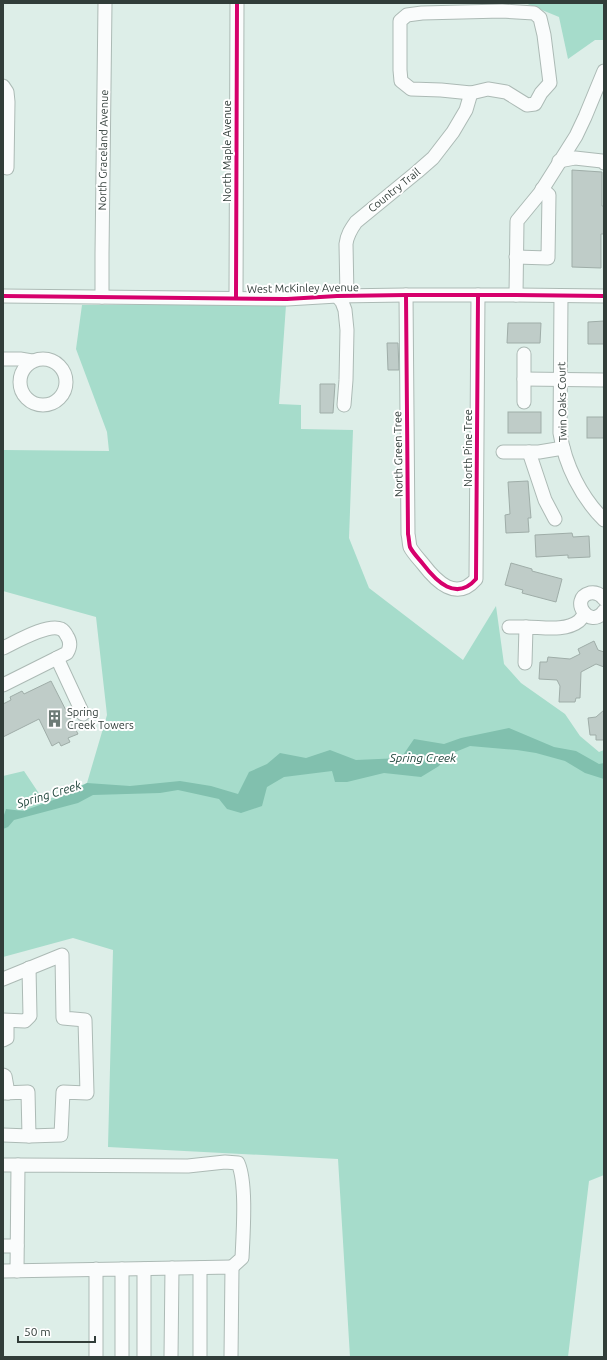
<svg xmlns="http://www.w3.org/2000/svg" width="607" height="1360" font-family="Ubuntu,sans-serif">
<rect width="100%" height="100%" fill="#ddeee8"/>
<!-- forest -->
<g fill="#a6dccb">
<polygon points="525,3 604,3 604,40 595,40 568,59 559,17"/>
<polygon points="82,305 286,305 279,404 301,405 301,429 353,430 349,538 369,588 463,660 496,606 504,664 521,683 565,714 580,736 599,752 604,750 604,1175 589,1181 568,1357 350,1357 338,1159 108,1147 113,950 73,938 3,957 3,776 24,771 44,801 87,783 107,715 96,617 3,591 3,450 109,451 107,432 76,349"/>
</g>
<!-- water -->
<polygon fill="#81c0ae" points="509,728 554,747 576,751 599,764 604,763 604,779 585,773 565,761 536,753 517,750 470,746 448,755 439,766 421,777 384,773 347,782 335,782 332,771 284,777 267,787 262,806 241,813 227,809 219,799 178,790 160,793 93,795 78,803 14,820 8,827 3,829 3,818 6,809 23,811 59,798 87,783 130,786 180,781 211,786 238,794 249,772 267,764 280,753 306,758 330,750 356,760 401,758 414,739 444,744 461,738"/>
<!-- building -->
<g fill="#bfccc8" stroke="#9fada8">
<polygon points="572,170 602,172 602,206 604,206 604,234 601,234 601,268 572,267"/>
<polygon points="604,321 604,344 588,344 588,322"/>
<polygon points="508,323 541,323 540,343 507,343"/>
<polygon points="387,343 398,343 399,370 388,370"/>
<polygon points="320,384 335,384 333,413 320,413"/>
<rect x="508" y="412" width="33" height="21"/>
<rect x="587" y="417" width="17" height="21"/>
<polygon points="528,481 531,518 528,518 529,532 506,533 505,515 510,514 508,482"/>
<polygon points="572,533 573,537 589,536 590,557 568,558 568,555 536,557 535,535"/>
<polygon points="511,563 532,569 532,571 562,579 556,602 522,593 523,590 505,585"/>
<polygon points="594,641 598,650 604,652 604,667 596,664 581,672 580,698 576,698 575,702 559,702 560,686 557,680 539,679 540,662 547,662 548,657 570,659 580,654 578,649"/>
<polygon points="51,681 78,734 68,738 70,742 61,746 59,742 52,746 39,719 3,737 3,704 11,700 10,697 22,691 24,694"/>
<polygon points="604,710 604,740 596,740 596,735 590,735 588,718 596,717"/>
</g>
<g fill="none" stroke-linecap="round" stroke-linejoin="round">
<defs>
<g id="minor">
<polygon points="502,11 534,13 540,18 544,35 550,83 541,93 535,104 527,105 506,92 488,89 471,93 441,90 411,89 401,81 400,70 400,21 407,15 422,13"/>
<polyline points="3,86 7,92 8,102 7,168"/>
<polyline points="559,161 575,158 602,161 604,163"/>
<polyline points="516,257 548,258 549,195 542,189"/>
<path d="M406,295L408,534C409,538 409,543 410,547C413,553 419,559 423,564C436,581 456,602 476,579L478,295"/>
<polyline points="516,295 517,221 540,193 576,136 585,117 604,71"/>
<polyline points="3,296 287,299 337,296 406,295 516,295 604,296"/>
<polyline points="337,296 342,302 345,310 347,330 346,380 344,405"/>
<path d="M347,296L346,244C347,235 351,229 356,222L417,172L433,158L453,132L466,110L471,93"/>
<path d="M561,296L560,433C565,465 581,497 604,520"/>
<polyline points="102,297 102,254 105,3"/>
<polyline points="236,298 237,3"/>
<circle cx="43" cy="382" r="23"/>
<polyline points="3,359 20,359 32,361"/>
<polyline points="524,379 604,380"/>
<polyline points="524,402 524,354"/>
<polyline points="503,452 539,452 563,448"/>
<polyline points="529,452 545,500 555,519"/>
<path d="M604,599C601,595 596,592 590,593C568,599 590,631 604,611"/>
<polyline points="509,627 526,627"/>
<path d="M3,648C16,642 48,623 61,629C63,630 66,634 67,636C71,642 70,648 67,653L3,685"/>
<polyline points="57,658 83,714"/>
<path d="M525,663L526,627C542,627 565,632 579,621C581,619 583,616 585,614"/>
<polyline points="3,979 62,955 63,1018 85,1020 87,1093 63,1092 61,1135 29,1136 28,1092 3,1093"/>
<polyline points="3,1020 25,1021 30,1016 29,968"/>
<polyline points="3,1040 7,1038 7,1021"/>
<polyline points="3,1075 5,1076 8,1093"/>
<polyline points="3,1135 29,1136"/>
<polyline points="3,1165 18,1165"/>
<polyline points="3,1246 17,1246"/>
<polyline points="200,1268 200,1357"/>
<polyline points="122,1269 232,1267 231,1357"/>
<polyline points="144,1269 144,1357"/>
<polyline points="3,1271 122,1269 122,1357"/>
<path d="M17,1271L18,1165L188,1166L225,1162L238,1163C247,1183 243,1235 242,1258L232,1267"/>
<polyline points="96,1357 96,1269"/>
<polyline points="171,1357 172,1268"/>
</g>
</defs>
<!-- minor casing -->
<use href="#minor" stroke="#acbab5" stroke-width="15"/>
<!-- minor -->
<use href="#minor" stroke="#fafcfc" stroke-width="13"/>
<defs>
<g id="cycleway">
<path d="M406,295L408,534C409,538 409,543 410,547C413,553 419,559 423,564C436,581 456,602 476,579L478,295"/>
<polyline points="3,296 287,299 337,296 406,295 516,295 604,296"/>
<polyline points="236,298 237,3"/>
</g>
</defs>
<!-- cycleway casing -->
<use href="#cycleway" stroke="#fff" stroke-width="6"/>
<!-- cycleway -->
<use href="#cycleway" stroke="#d6006c" stroke-width="4"/>
</g>
<!-- icons -->
<defs>
<symbol id="building-bare" viewBox="-9 -9 18 18"><path d="M-4-6H4V6H1V3H-1V6H-4ZM-2.5-4.3h1.7v1.8h-1.7ZM.8-4.3h1.7v1.8H.8ZM-2.5-1h1.7V.8h-1.7ZM.8-1h1.7V.8H.8Z" fill="#6d7b76" stroke="#fff" stroke-width="2.5" paint-order="stroke"/></symbol>
</defs>
<g fill-rule="evenodd">
<use href="#building-bare" x="42" y="706" width="25" height="25"/>
</g>
<g text-anchor="middle" dominant-baseline="central" stroke-width="4" stroke-linejoin="round" paint-order="stroke">
<!-- street labels -->
<g font-size="11" fill="#313d39" stroke="#fff">
<text transform="translate(103 150) rotate(-89)">North Graceland Avenue</text>
<text transform="translate(227 151) rotate(-90)">North Maple Avenue</text>
<text transform="translate(394 190) rotate(-39)">Country Trail</text>
<text transform="translate(303 288) rotate(-1)">West McKinley Avenue</text>
<text transform="translate(562 402) rotate(-91)">Twin Oaks Court</text>
<text transform="translate(468 448) rotate(-90)">North Pine Tree</text>
<text transform="translate(398 454) rotate(-91)">North Green Tree</text>
</g>
<!-- poi labels -->
<g font-size="11" fill="#313d39" stroke="#fff" text-anchor="start">
<text x="67" y="712">Spring<tspan x="67" dy="13">Creek Towers</tspan></text>
</g>
<!-- water labels -->
<g font-size="12" font-style="italic" fill="#1d4439" stroke="#fff">
<text x="423" y="757">Spring Creek</text>
<text transform="translate(49 794) rotate(-17)">Spring Creek</text>
</g>
</g>
<!-- border -->
<rect width="607" height="1360" fill="none" stroke="#313d39" stroke-width="8"/>
<!-- scale -->
<path d="M18 1336v6h77v-6" fill="none" stroke="#313d39" stroke-width="2"/>
<text x="24" y="1336" font-size="12" fill="#313d39" stroke="#ffffff" stroke-width="3" paint-order="stroke">50 m</text>
</svg>
